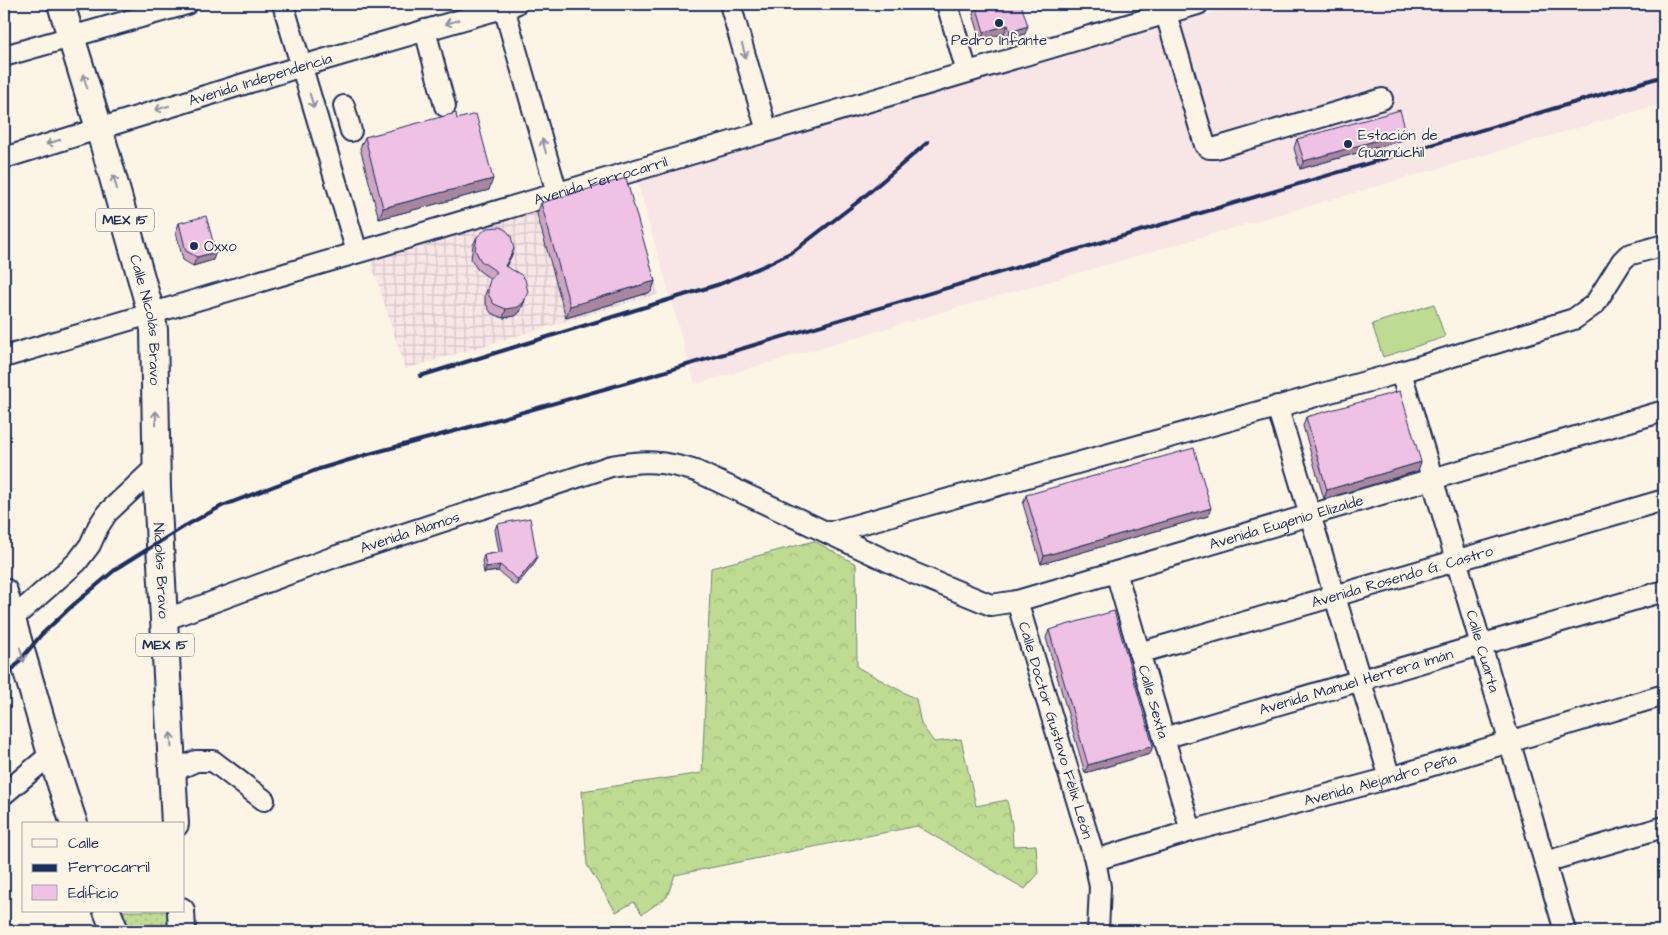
<svg xmlns="http://www.w3.org/2000/svg" width="1668" height="935" font-family="'Architects Daughter',sans-serif">
<defs>
<pattern id="industrial-grid" width="8" height="8" patternUnits="userSpaceOnUse" patternTransform="scale(1.25)"><rect width="8" height="8" fill="#f8e5e5"/><path d="M0 4h8M4 0v8" fill="none" stroke="#d4c5c7"/></pattern>
<pattern id="forest-crowns" width="20" height="18" patternUnits="userSpaceOnUse" patternTransform="scale(1.25)"><rect width="20" height="18" fill="#bfdb92"/><path d="M2 6a3 3 0 1 1 6 0M12 15a3 3 0 1 1 6 0" fill="none" stroke="#a4bc80"/></pattern>
<pattern id="park-dots" width="8" height="8" patternUnits="userSpaceOnUse" patternTransform="scale(1.25)"><rect width="8" height="8" fill="#bfdb92"/><path d="M2 2h.1M6 6h.1" fill="none" stroke="#a4bc80" stroke-width="1.8" stroke-linecap="round"/></pattern>
</defs>
<rect width="100%" height="100%" fill="#fcf5e5"/>
<filter id="ink" filterUnits="userSpaceOnUse"><feTurbulence type="fractalNoise" baseFrequency=".02" numOctaves="2"/><feDisplacementMap in="SourceGraphic" scale="10" xChannelSelector="R" yChannelSelector="G"/><feConvolveMatrix kernelMatrix="1 2 1 2 8 2 1 2 1" color-interpolation-filters="sRGB"/></filter>
<g filter="url(#ink)">
<!-- built -->
<polygon fill="#f8e5e5" points="1241,4 1664,4 1664,103 695,384 637,181"/>
<!-- industrial -->
<polygon fill="url(#industrial-grid)" points="628,184 659,294 405,369 370,258"/>
<!-- forest -->
<polygon fill="url(#forest-crowns)" stroke="#6d8578" points="814,541 856,564 857,667 916,699 921,724 934,742 961,739 976,806 1007,800 1012,825 1013,846 1036,845 1038,874 1025,889 917,826 675,875 667,897 642,914 634,902 616,912 587,865 582,791 702,773 711,568"/>
<!-- park -->
<polygon fill="url(#park-dots)" stroke="#6d8578" points="118,911 170,911 172,931 126,931"/>
<!-- garden -->
<polygon fill="#bfdb92" stroke="#6d8578" points="1434,304 1445,337 1383,357 1372,324"/>
<g fill="none" stroke-linecap="round" stroke-linejoin="round">
<defs>
<g id="minor">
<polyline points="283,4 357,252"/>
<polyline points="503,4 557,193"/>
<polyline points="730,4 767,131"/>
<polyline points="947,4 967,72"/>
<polyline points="1163,4 1205,145 1209,148 1216,148 1382,99"/>
<polyline points="425,30 445,106"/>
<polyline points="4,56 187,4"/>
<polyline points="344,106 351,131"/>
<path id="s1" d="M4,158L302,66L516,4"/>
<path id="s2" d="M4,357L1198,4"/>
<path id="s3" d="M1401,372L1565,931"/>
<polyline points="1277,406 1390,778"/>
<polyline points="828,533 1401,372 1574,319 1595,304 1622,261 1628,255 1664,245"/>
<path id="s4" d="M1116,572L1191,831"/>
<path id="s5" d="M1017,601L1095,860L1100,887L1098,931"/>
<polyline points="12,619 77,562 90,545 98,527 107,513 157,466"/>
<path id="s6" d="M164,620L337,556L611,466C645,460 663,461 696,471L911,572L986,603L991,605L1017,601L1664,411"/>
<path id="s7" d="M1139,653L1664,500"/>
<path id="s8" d="M1164,738L1664,591"/>
<polyline points="173,777 180,768 196,761 213,761 264,800"/>
<polyline points="4,794 51,754"/>
<path id="s9" d="M1095,860L1191,831L1390,778L1664,695"/>
<polyline points="1545,862 1664,827"/>
</g>
<g id="major">
<path id="s10" d="M61,4L99,128L151,313L154,330L157,489L175,824"/>
<polyline points="4,592 51,754 74,824"/>
<polyline points="107,911 115,931"/>
<polyline points="181,911 182,931"/>
</g>
</defs>
<!-- minor casing -->
<use href="#minor" stroke="#1b2f5e" stroke-width="24"/>
<!-- major casing -->
<use href="#major" stroke="#1b2f5e" stroke-width="30"/>
<!-- minor -->
<use href="#minor" stroke="#fcf5e5" stroke-width="20"/>
<!-- major -->
<use href="#major" stroke="#fcf5e5" stroke-width="26"/>
<!-- rail -->
<g stroke="#1b2f5e" stroke-width="4">
<polyline points="420,376 720,284 766,265 794,251 859,201 928,142"/>
<polyline points="4,680 41,635 72,606 116,569 185,526 222,506 319,469 369,454 481,424 636,380 1664,76"/>
</g>
</g>
<!-- wall -->
<g fill="#cea6c4" stroke="#1b2f5e">
<polygon points="976,5 1025,34 1006,40 1004,33 981,40 973,14"/>
<polygon points="457,119 489,190 379,219 360,148 365,137"/>
<polygon points="1406,132 1403,140 1300,169 1294,148 1297,139"/>
<polygon points="541,203 655,281 651,292 566,318 537,214"/>
<polygon points="179,223 213,260 193,266 183,260 176,232"/>
<polygon points="477,237 511,257 506,266 525,300 520,312 515,316 503,318 491,313 485,302 485,295 491,279 478,270 471,259 473,245"/>
<polygon points="1306,417 1418,471 1324,499 1303,426"/>
<polygon points="1026,495 1208,516 1041,564 1023,504"/>
<polygon points="497,524 535,563 516,586 498,571 484,573 482,561 484,555 499,552 495,530"/>
<polygon points="1049,630 1150,754 1085,773 1046,638"/>
</g>
<!-- shaded-wall -->
<g fill="#a787a0" stroke="#1b2f5e">
<polygon points="1008,25 1004,33 981,40 984,32"/>
<polygon points="1028,26 1025,34 1006,40 1010,32"/>
<polygon points="1406,132 1403,140 1300,169 1304,161"/>
<polygon points="493,179 489,190 379,219 383,208"/>
<polygon points="514,249 511,257 502,274 505,266"/>
<polygon points="216,252 213,260 193,266 197,257"/>
<polygon points="655,281 651,292 566,318 570,306"/>
<polygon points="528,292 520,312 515,316 503,318 506,309"/>
<polygon points="1421,462 1418,471 1324,499 1327,490"/>
<polygon points="1211,508 1208,516 1041,564 1044,556"/>
<polygon points="537,557 535,563 516,586 518,580"/>
<polygon points="500,565 498,571 484,573 486,567"/>
<polygon points="1153,746 1150,754 1085,773 1088,765"/>
</g>
<!-- building -->
<g fill="#efc1e4" stroke="#1b2f5e">
<polygon points="981,4 1021,4 1028,26 1010,32 1008,25 984,32 976,5"/>
<polygon points="1400,110 1406,132 1304,161 1297,139"/>
<polygon points="456,113 457,119 476,114 493,179 383,208 365,137"/>
<polygon points="626,178 655,281 570,306 541,203"/>
<polygon points="206,216 216,252 197,257 186,251 179,223"/>
<polygon points="501,227 507,231 511,236 514,249 505,266 520,274 525,279 528,292 523,303 518,307 506,309 494,304 488,294 488,287 490,280 497,272 481,261 475,250 477,237 487,228"/>
<polygon points="1400,391 1421,462 1327,490 1306,417"/>
<polygon points="1194,448 1211,508 1044,556 1026,495"/>
<polygon points="530,518 537,557 518,580 500,565 486,567 484,555 502,552 497,524"/>
<polygon points="1114,611 1153,746 1088,765 1049,630"/>
</g>
<!-- one-way arrows -->
<defs><path id="oneway-shaft" d="M-6 0H5M1.5-3L5.5 0L1.5 3" fill="none" stroke-width="1.6" stroke-linecap="round" stroke-linejoin="round" transform="scale(1.25)"/></defs>
<g stroke="#8c92a2">
<use href="#oneway-shaft" transform="translate(452 22) rotate(164)"/>
<use href="#oneway-shaft" transform="translate(744 51) rotate(74)"/>
<use href="#oneway-shaft" transform="translate(85 81) rotate(-107)"/>
<use href="#oneway-shaft" transform="translate(312 101) rotate(73)"/>
<use href="#oneway-shaft" transform="translate(162 108) rotate(163)"/>
<use href="#oneway-shaft" transform="translate(53 142) rotate(162)"/>
<use href="#oneway-shaft" transform="translate(544 146) rotate(-106)"/>
<use href="#oneway-shaft" transform="translate(115 182) rotate(-106)"/>
<use href="#oneway-shaft" transform="translate(156 418) rotate(-91)"/>
<use href="#oneway-shaft" transform="translate(22 655) rotate(74)"/>
<use href="#oneway-shaft" transform="translate(171 740) rotate(-93)"/>
</g>
</g>
<!-- markers -->
<g fill="#1b2f5e" stroke="#fcf5e5" stroke-width="2">
<circle cx="999" cy="23" r="5"/>
<circle cx="1348" cy="144" r="5"/>
<circle cx="194" cy="246" r="5"/>
</g>
<g text-anchor="middle" dominant-baseline="central" stroke-width="4" stroke-linejoin="round" paint-order="stroke">
<!-- shield labels -->
<g fill="#fcf5e5" stroke="#5e6a86" stroke-width="1">
<rect x="96" y="208.5" width="58" height="23" rx="4"/>
<rect x="136" y="633.5" width="58" height="23" rx="4"/>
</g>
<g font-size="14" font-weight="bold" fill="#1b2f5e">
<text x="125" y="220">MEX 15</text>
<text x="165" y="645">MEX 15</text>
</g>
<!-- poi labels -->
<g font-size="15" fill="#1b2f5e" stroke="#fcf5e5" text-anchor="start">
<text x="999" y="40" text-anchor="middle">Pedro Infante</text>
<text x="1358" y="135">Estación de<tspan x="1358" dy="17">Guamúchil</tspan></text>
<text x="204" y="246">Oxxo</text>
</g>
<!-- street labels -->
<g font-size="15" fill="#1b2f5e" stroke="#fcf5e5">
<text stroke="none"><textPath href="#s1" startOffset="268">Avenida Independencia</textPath></text>
<text stroke="none"><textPath href="#s2" startOffset="622">Avenida Ferrocarril</textPath></text>
<text stroke="none"><textPath href="#s10" startOffset="328">Calle Nicolás Bravo</textPath></text>
<text stroke="none"><textPath href="#s6" startOffset="1190">Avenida Eugenio Elizalde</textPath></text>
<text stroke="none"><textPath href="#s6" startOffset="261">Avenida Álamos</textPath></text>
<text stroke="none"><textPath href="#s10" startOffset="580">Nicolás Bravo</textPath></text>
<text stroke="none"><textPath href="#s7" startOffset="274">Avenida Rosendo G. Castro</textPath></text>
<text stroke="none"><textPath href="#s3" startOffset="291">Calle Cuarta</textPath></text>
<text stroke="none"><textPath href="#s8" startOffset="200">Avenida Manuel Herrera Imán</textPath></text>
<text stroke="none"><textPath href="#s4" startOffset="135">Calle Sexta</textPath></text>
<text stroke="none"><textPath href="#s5" startOffset="135">Calle Doctor Gustavo Félix León</textPath></text>
<text stroke="none"><textPath href="#s9" startOffset="296">Avenida Alejandro Peña</textPath></text>
</g>
</g>
<!-- margin -->
<rect width="1668" height="935" fill="none" stroke="#fcf5e5" stroke-width="20"/>
<rect x="10" y="10" width="1648" height="915" fill="none" stroke="#1b2f5e" stroke-width="2" filter="url(#ink)"/>
<!-- legend -->
<rect x="22" y="822" width="162" height="90" fill="#fcf5e5" stroke="#a2a6af"/>
<rect x="32" y="839" width="25" height="8" fill="#fcf5e5" stroke="#a2a6af"/>
<text x="68" y="848" font-size="15" fill="#1b2f5e">Calle</text>
<rect x="32" y="864" width="25" height="8" fill="#1b2f5e" stroke="#a2a6af"/>
<text x="68" y="872" font-size="15" fill="#1b2f5e">Ferrocarril</text>
<rect x="32" y="885" width="25" height="15" fill="#efc1e4" stroke="#a2a6af"/>
<text x="68" y="898" font-size="15" fill="#1b2f5e">Edificio</text>
</svg>
